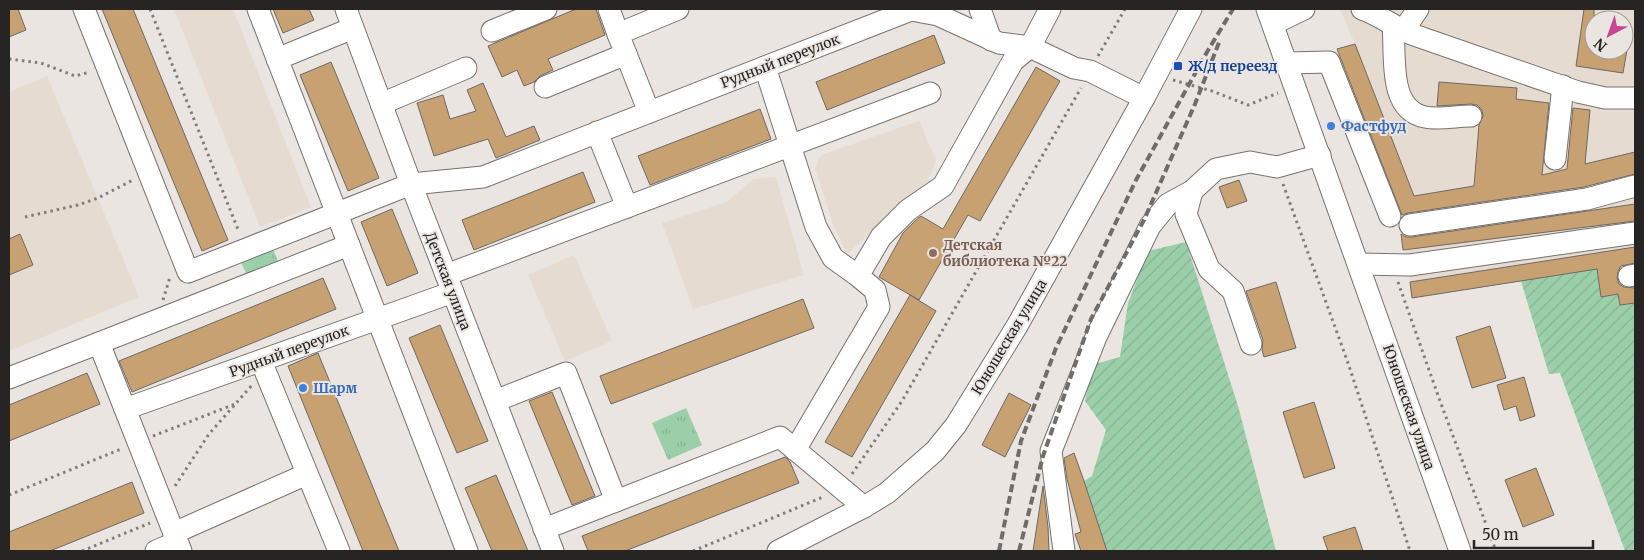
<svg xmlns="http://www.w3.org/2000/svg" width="1644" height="560" font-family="Merriweather,serif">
<defs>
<pattern id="park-tufts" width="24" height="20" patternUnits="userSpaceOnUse" patternTransform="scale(1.25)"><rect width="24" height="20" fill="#9bcfa9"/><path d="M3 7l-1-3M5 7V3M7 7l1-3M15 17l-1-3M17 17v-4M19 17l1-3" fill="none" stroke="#86b291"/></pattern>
<pattern id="garden-furrows" width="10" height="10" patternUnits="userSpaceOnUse" patternTransform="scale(1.25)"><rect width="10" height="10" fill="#9bcfa9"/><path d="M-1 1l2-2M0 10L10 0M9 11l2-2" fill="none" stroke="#86b291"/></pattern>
</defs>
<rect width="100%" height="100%" fill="#eae5e0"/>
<!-- built -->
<g fill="#e6dbd0" fill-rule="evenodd">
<polygon points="174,9 233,9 311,207 260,227"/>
<path d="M1340,9H1635V303L1620,305L1618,294L1601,297L1596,269L1412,298L1398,205L1337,49L1355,44ZM1594,20H1624V50H1594Z"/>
<polygon points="47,76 139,297 9,351 9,92"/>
<polygon points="919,121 936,160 928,181 892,208 866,237 847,254 833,224 815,168 821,155"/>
<polygon points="776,177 804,275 693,309 662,223 727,202 753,179"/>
<polygon points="574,255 612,341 565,361 528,275"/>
</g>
<!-- park -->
<g fill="url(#park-tufts)">
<polygon points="273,249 280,266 248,278 241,262"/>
<polygon points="686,408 702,445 668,460 652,423"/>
</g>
<!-- garden -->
<g fill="url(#garden-furrows)">
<polygon points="1186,242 1238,406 1276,551 1107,551 1084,481 1092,476 1106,430 1085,401 1092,365 1120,357 1128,303 1148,251"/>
<polygon points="1597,269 1601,297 1618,294 1620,305 1635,303 1635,551 1625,551 1560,373 1549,374 1521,281"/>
</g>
<!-- building -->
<g fill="#c8a172" stroke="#6d6965">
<polygon points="9,9 18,9 26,30 9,37"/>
<polygon points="102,9 133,9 228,240 202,251"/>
<polygon points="273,9 309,9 314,20 283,33"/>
<polygon points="576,9 596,9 605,35 548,59 553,70 540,76 534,82 524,86 517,70 502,77 488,46"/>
<polygon points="1584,9 1594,9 1594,50 1627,50 1623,73 1576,66"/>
<polygon points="934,35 945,63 827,110 816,82"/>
<polygon points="1355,44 1414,196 1474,186 1479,125 1483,116 1482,110 1477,105 1471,104 1437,106 1439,82 1517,88 1516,99 1549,103 1542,175 1567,169 1573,108 1590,110 1585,164 1635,152 1635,174 1584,187 1408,213 1402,215 1337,49"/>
<polygon points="331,62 379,178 348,191 300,75"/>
<polygon points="1036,67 1060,81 980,221 968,215 919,300 879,277 903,233 916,220 921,216 943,229"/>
<polygon points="483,83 506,137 534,126 540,140 496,158 488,139 434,156 417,103 443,95 450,119 476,111 467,90"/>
<polygon points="760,109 771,139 650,185 638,156"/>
<polygon points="583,172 595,202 474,250 462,220"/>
<polygon points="1239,180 1247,201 1227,208 1219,187"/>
<polygon points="1635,204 1635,221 1403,250 1401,234 1406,237 1412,237"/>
<polygon points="392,209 418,273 387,286 361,222"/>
<polygon points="20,234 33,265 9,275 9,239"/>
<polygon points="1635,247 1635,263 1621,266 1618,271 1617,278 1619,284 1624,287 1635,288 1635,303 1620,305 1618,294 1601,297 1597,269 1412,298 1410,282"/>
<polygon points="323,278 336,309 132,392 119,361"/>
<polygon points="1276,282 1296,348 1264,357 1262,350 1263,340 1246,291"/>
<polygon points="910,295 936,311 852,457 825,442"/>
<polygon points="803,299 814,328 611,404 600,376"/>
<polygon points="440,325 488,441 457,453 409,338"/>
<polygon points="1490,326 1506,378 1472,388 1456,337"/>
<polygon points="318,353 399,551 363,551 288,366"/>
<polygon points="87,373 100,404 9,441 9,405"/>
<polygon points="1524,377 1535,416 1520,421 1516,406 1504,410 1497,385"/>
<polygon points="552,392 595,496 572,505 529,401"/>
<polygon points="1009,393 1031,405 1005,457 982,445"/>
<polygon points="1314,402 1335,468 1304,478 1283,412"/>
<polygon points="1074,453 1084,481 1107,551 1081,551 1075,534 1081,532 1067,479 1064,458"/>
<polygon points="785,457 790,462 799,483 625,551 588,551 582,536"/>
<polygon points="1536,468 1554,515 1523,527 1505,480"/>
<polygon points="496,475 528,551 492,551 465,488"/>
<polygon points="132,482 144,513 50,551 9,551 9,532"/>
<polygon points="1043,486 1048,527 1049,551 1033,551"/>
<polygon points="1355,527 1363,551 1328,551 1323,537"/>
</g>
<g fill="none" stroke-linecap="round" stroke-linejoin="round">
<defs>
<g id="minor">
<polyline points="84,9 188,272 411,184 483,177 911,10 938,15 999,43 1030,47 1074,68 1090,71 1144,98"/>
<polyline points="258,9 467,551"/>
<polyline points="346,9 411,184 553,551"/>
<polyline points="609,9 618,34"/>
<polyline points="980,9 991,40"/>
<polyline points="1267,9 1460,551"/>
<path d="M1362,9C1380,15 1395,28 1414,35L1578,92L1605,98H1635"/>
<polyline points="1273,24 1304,9"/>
<path d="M1393,26C1396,53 1387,110 1425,117C1439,120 1457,116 1471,116"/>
<polyline points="492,31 546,9"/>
<polyline points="1403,31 1418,9"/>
<polyline points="277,59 353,28"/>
<polyline points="1287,63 1329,62 1390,216"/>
<polyline points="765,67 816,227 833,258 858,276"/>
<polyline points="545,87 626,54"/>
<polyline points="381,104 466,68"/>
<polyline points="649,112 618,34 678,9"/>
<polyline points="597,132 627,207"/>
<polyline points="1555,159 1563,86"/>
<polyline points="1192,191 1186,214 1209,269 1233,291 1251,344"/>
<polyline points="1410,225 1587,199 1635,186"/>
<polyline points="1359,264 1410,265 1635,233"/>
<polyline points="446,275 930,93"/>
<polyline points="1629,276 1635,275"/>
<polyline points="99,343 349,245"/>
<polyline points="261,361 339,551"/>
<polyline points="9,378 99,343 181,551"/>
<polyline points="495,401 566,373 616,501"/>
<polyline points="125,409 453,292"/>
<polyline points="795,450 879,307 875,290 858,276 881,237 908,210 943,186 1013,61 1030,47 1050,9"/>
<polyline points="544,529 780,437 864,507"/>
<polyline points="174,533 307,474"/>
<polyline points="156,551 177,542"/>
<polyline points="778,551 864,507 887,493 935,451 956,425 1017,326 1144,98 1191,9"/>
<polyline points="1064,551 1051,451 1096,337 1150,226 1168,204 1192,191 1216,169 1250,162 1277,167 1320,155"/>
</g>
</defs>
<!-- minor casing -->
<use href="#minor" stroke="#76726d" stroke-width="23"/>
<!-- path -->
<g stroke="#817d7a" stroke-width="3" stroke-dasharray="2.5 4" stroke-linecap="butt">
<polyline points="150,9 239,232"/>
<polyline points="1098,56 1125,9"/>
<polyline points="9,59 41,63 75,76 90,72"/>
<polyline points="1173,80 1212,91 1248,105 1278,93"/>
<polyline points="1283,184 1347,360 1410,551"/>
<polyline points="25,217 78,205 98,198 133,180"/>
<polyline points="1398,282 1440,401 1496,551"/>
<polyline points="163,300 170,277"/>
<polyline points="153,436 235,404"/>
<polyline points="852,474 902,401 1081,88"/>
<polyline points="175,486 209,434 253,384"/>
<polyline points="9,495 121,449"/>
<polyline points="82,551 150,523"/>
<polyline points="693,551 823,497"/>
</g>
<!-- minor -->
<use href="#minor" stroke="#fff" stroke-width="21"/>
<!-- rail -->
<g stroke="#6f6c69" stroke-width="4" stroke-dasharray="8 4" stroke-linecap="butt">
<polyline points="999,551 1021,441 1056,348 1136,180 1207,52 1233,9"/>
<polyline points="1019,551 1043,456 1091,319 1144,220 1195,104 1220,40"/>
</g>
</g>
<!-- markers -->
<rect fill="#1a4fb4" stroke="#eae5e0" stroke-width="2" x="1173" y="61" width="10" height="10" rx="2.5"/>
<g fill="#3f7fe0" stroke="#eae5e0" stroke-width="2">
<circle cx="1331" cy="126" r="5"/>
<circle cx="303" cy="388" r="5"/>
</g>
<circle fill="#8d6e63" stroke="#eae5e0" stroke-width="2" cx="933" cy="253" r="5"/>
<g text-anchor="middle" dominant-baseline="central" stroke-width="4" stroke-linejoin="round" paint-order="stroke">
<!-- street labels -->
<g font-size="14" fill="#272523" stroke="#eae5e0">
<text transform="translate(780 61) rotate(-21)">Рудный переулок</text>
<text transform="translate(448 281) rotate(69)">Детская улица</text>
<text transform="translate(1009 337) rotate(-59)">Юношеская улица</text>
<text transform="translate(289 351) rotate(-20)">Рудный переулок</text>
<text transform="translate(1409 407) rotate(71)">Юношеская улица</text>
</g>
<!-- transit labels -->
<g font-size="14" font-weight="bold" fill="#164399" stroke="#eae5e0" text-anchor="start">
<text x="1188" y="66">Ж/д переезд</text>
</g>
<!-- shop labels -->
<g font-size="14" font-weight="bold" fill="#366cbe" stroke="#eae5e0" text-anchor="start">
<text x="1341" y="126">Фастфуд</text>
<text x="313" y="388">Шарм</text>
</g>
<!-- education labels -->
<g font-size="14" font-weight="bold" fill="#785e54" stroke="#eae5e0" text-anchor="start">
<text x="943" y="245">Детская<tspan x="943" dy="16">библиотека №22</tspan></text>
</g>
</g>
<!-- border -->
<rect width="1644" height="560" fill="none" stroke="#272523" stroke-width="20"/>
<!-- north arrow -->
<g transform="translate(1609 35) rotate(221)"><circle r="24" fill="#eae5e0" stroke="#9c9894"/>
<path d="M0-4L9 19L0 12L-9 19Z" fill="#c64794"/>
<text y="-8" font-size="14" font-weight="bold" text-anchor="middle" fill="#272523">N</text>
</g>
<!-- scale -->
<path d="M1474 540v8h119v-8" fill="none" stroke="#272523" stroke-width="2.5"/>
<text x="1482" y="540" font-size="15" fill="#272523" stroke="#eae5e0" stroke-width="4" paint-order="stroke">50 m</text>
</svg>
